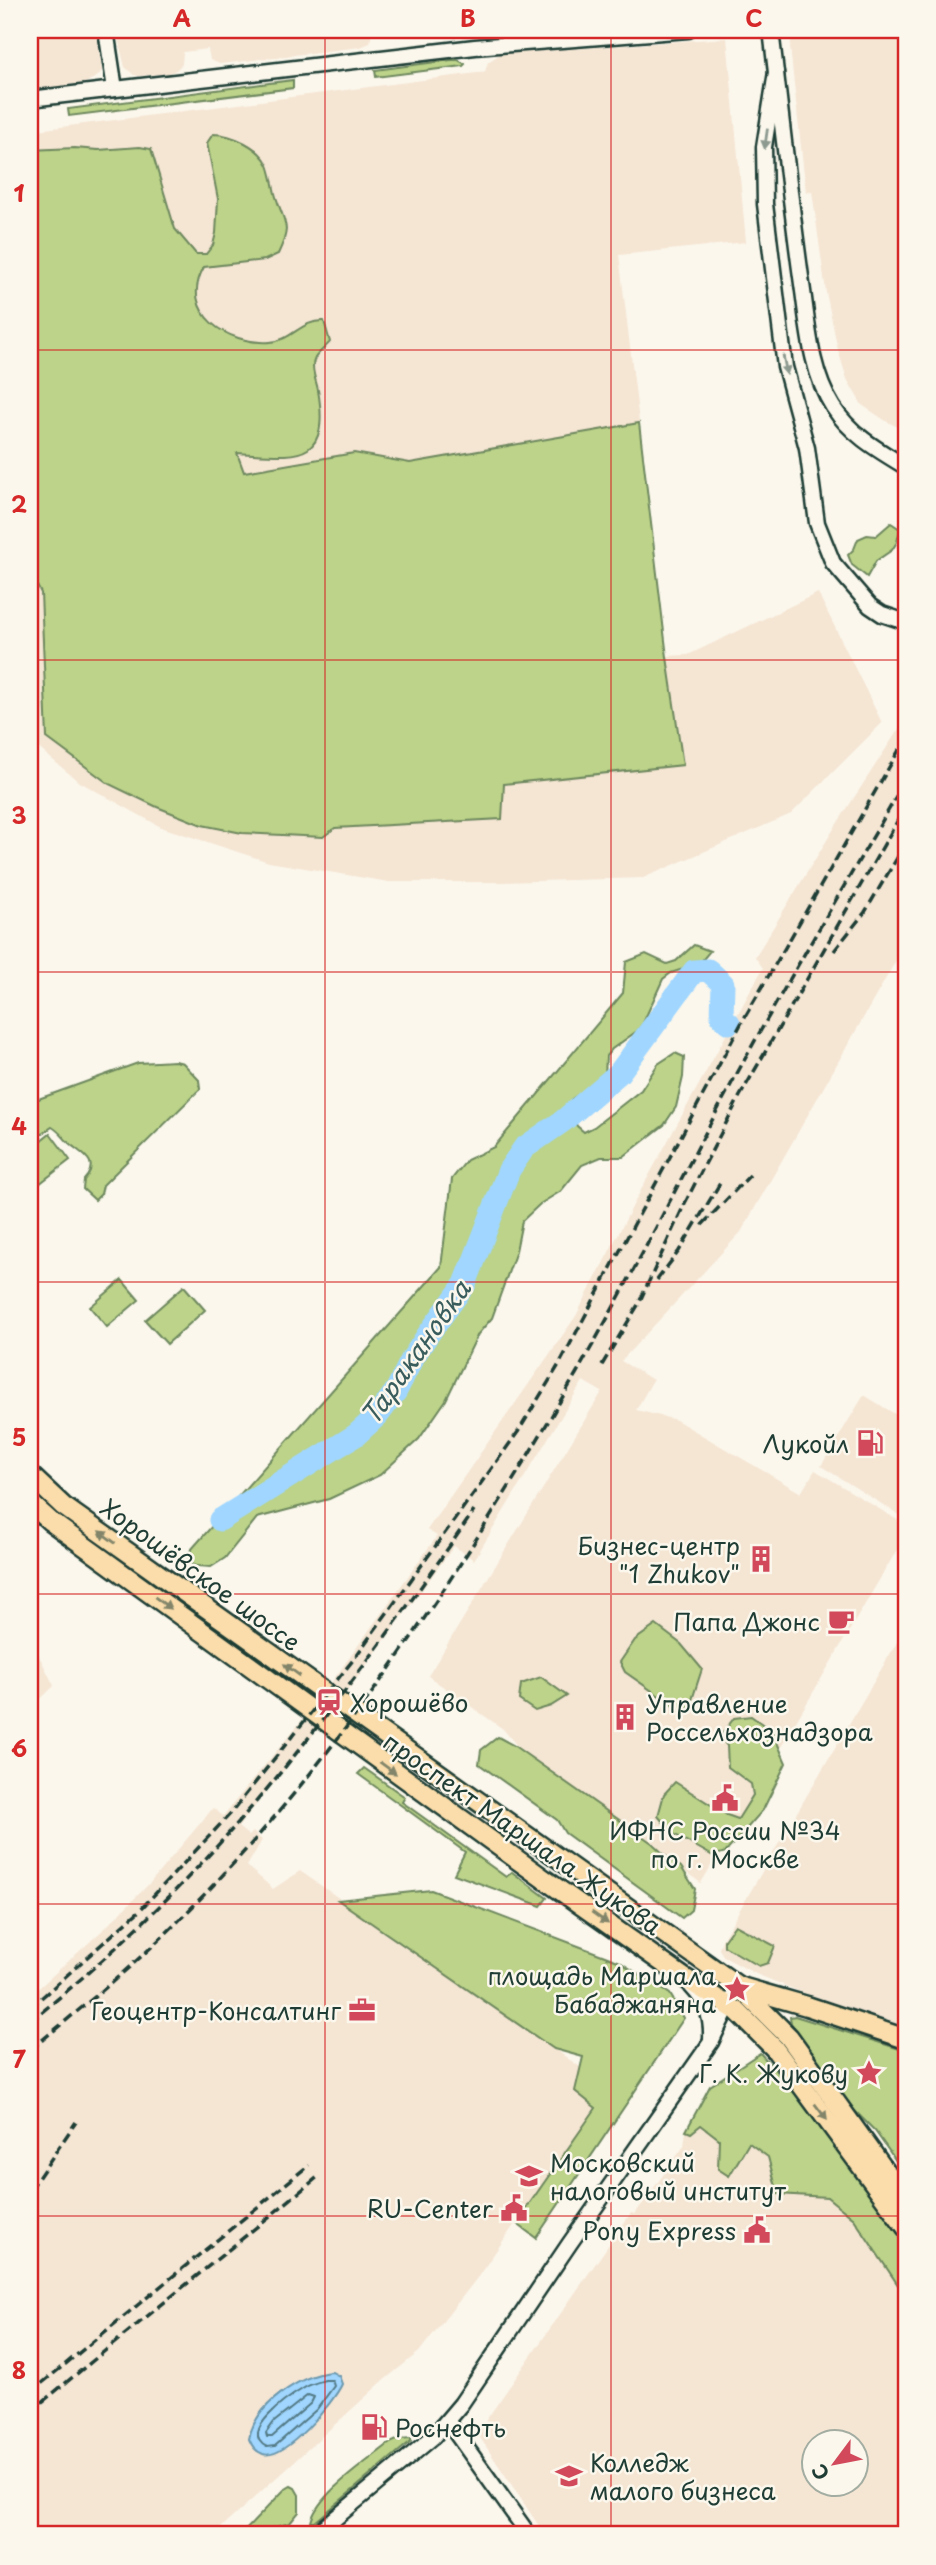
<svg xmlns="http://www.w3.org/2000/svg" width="936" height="2565" font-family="'Playpen Sans',sans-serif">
<rect width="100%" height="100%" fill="#fbf7ec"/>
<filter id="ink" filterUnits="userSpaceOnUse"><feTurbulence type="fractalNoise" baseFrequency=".0143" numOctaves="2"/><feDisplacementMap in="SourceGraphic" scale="14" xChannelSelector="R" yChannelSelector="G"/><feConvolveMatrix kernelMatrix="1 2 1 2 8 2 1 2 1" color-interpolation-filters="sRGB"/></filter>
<g filter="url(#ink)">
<!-- built -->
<g fill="#f5e5d3" fill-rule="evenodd">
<polygon points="30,30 96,30 102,70 98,76 85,83 30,90"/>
<polygon points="116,30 379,30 372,31 370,43 360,47 220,64 210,60 208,49 183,52 182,64 176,70 169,73 140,76 134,75 125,67"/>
<polygon points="825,30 906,30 906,431 886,421 862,405 847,379 838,350 826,292 812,191 806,192 790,47 792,38 798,35"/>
<polygon points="727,38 746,242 619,255 667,656 688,655 818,593 882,723 791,814 643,878 499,882 389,882 269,862 161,827 78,781 30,741 30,131 485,72 488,62 500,54"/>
<polygon points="906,718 906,943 741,1232 621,1361 653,1380 636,1410 676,1420 801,1493 815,1470 904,1524 898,1548 701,1883 529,1760 503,1729 428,1676 602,1392 583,1381 474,1560 454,1546 335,1708 238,1827 249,1836 253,1832 262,1840 247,1866 273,1889 300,1871 610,2088 477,2278 419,2352 383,2381 213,2535 30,2535 30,1996 104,1929 150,1883 213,1808 223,1816 321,1697 437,1536 427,1530 576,1316 641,1190 763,968 755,957 835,827"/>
<polygon points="864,1395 906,1421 906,1508 901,1516 821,1466"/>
<polygon points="906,1627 906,2027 801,1992 756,1974 724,1957 719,1949 722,1940"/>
<polygon points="30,1638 54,1686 30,1709"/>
<path d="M711,2118L836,2185L906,2287V2535H545L477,2433L631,2213L635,2214L684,2146L686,2131ZM814,2442H856V2484H814Z"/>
</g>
<!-- green -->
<g fill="#bcd389" stroke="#6e885e" stroke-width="2">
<polygon points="451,60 458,60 465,64 463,66 376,77 375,70"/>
<polygon points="293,80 293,88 69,116 68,109"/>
<path d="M213,134C232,134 260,147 268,165C272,175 273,187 276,197C285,225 292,225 278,254L265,260L204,267C178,313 228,345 270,342C293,340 301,320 324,321L330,342C326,347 319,352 315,358C310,367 316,380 318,390C331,466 295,456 237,453L244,472L354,453L410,463L639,423L667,657L683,765L504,784L502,819L335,828L323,837L242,833L202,825L157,807L109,784L47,738L41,593L30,573V150L75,148L98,150L140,147L151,149L175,229L196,254H206L213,245L216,233L218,199L207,143Z"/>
<polygon points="891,523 900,529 897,542 892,550 876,561 867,577 852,565 848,555 854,549 858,539 867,535 876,536"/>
<polygon points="694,945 710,951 699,964 671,973 663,979 643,1023 637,1031 612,1049 606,1056 605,1076 572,1099 568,1109 577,1126 584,1132 594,1127 641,1090 658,1064 675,1053 684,1057 683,1077 676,1107 664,1125 623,1157 601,1157 582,1165 561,1191 540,1204 522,1221 516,1251 492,1318 478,1334 446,1400 419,1439 380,1475 329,1499 257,1518 225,1558 211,1567 198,1566 183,1559 441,1267 452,1179 467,1160 494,1147 623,993 626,962 646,954 667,964 676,961"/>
<path d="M175,1061L183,1063L199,1080L200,1089L103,1185L101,1194L95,1200L83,1189L84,1180C102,1160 80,1154 68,1142C62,1136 59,1131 52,1127L30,1142V1102L138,1063Z"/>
<polygon points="50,1133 70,1160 39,1184 30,1171 30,1149"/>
<polygon points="122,1280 139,1300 107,1327 90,1307"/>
<polygon points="184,1286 205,1310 167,1344 145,1320"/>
<polygon points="656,1625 681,1644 702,1669 690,1706 681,1711 625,1672 620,1662 635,1640"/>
<polygon points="541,1677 567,1696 551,1706 535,1711 519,1700 521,1684"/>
<polygon points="751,1716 772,1731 786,1763 763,1810 726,1852 713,1856 672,1833 658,1816 664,1794 675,1782 727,1815 738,1819 753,1795 751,1784 728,1767 727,1746 720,1737 734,1718"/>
<polygon points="498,1737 513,1745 652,1843 669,1859 681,1867 695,1889 691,1910 682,1918 565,1833 557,1820 479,1764 481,1750"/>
<polygon points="364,1768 405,1797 402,1802 506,1877 512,1872 547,1898 541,1906 454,1874 465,1852 358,1774"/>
<polygon points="431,1890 618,1961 670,1994 684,2018 536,2238 516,2223 596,2108 575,2091 583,2057 554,2049 338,1900"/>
<polygon points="735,1925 775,1946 768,1963 759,1966 724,1946 724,1940"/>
<polygon points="795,2016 906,2051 906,2175 875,2131 848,2104 791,2023 790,2017"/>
<polygon points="760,2053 805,2103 906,2245 906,2297 854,2219 827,2197 778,2194 768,2157 749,2143 729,2176 718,2169 719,2139 701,2125 691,2133 686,2131 710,2086"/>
<path d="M411,2438V2441L315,2522H311C317,2494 368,2461 390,2443L399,2439Z"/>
<polygon points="291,2486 295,2488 299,2495 299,2512 290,2523 265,2530 263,2535 241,2535 284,2490"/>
</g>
<!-- water -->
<path fill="#a0d6ff" stroke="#6c99ae" stroke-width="2" d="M332,2372L339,2376L342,2384C334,2402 284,2461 263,2454C255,2451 252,2446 249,2439C255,2405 299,2375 332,2372Z"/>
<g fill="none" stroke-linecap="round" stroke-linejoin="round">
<!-- shore -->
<g stroke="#537a85" stroke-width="2">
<path d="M325,2380H332L334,2386L317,2409L275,2446L267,2447C237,2432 289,2397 304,2388C310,2384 318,2382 325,2380Z"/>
<polygon points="308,2395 314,2397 311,2403 272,2437 267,2437 266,2433 274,2422"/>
</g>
<!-- river -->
<polyline stroke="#a0d6ff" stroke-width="23" points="220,1520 356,1435 378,1415 396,1391 412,1359 427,1336 465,1284 509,1170 524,1148 563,1121 619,1073 694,971 708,970 723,984 722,1017 729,1023"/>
<defs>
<g id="minor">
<polyline points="106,30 115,89"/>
<path d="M771,30C781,114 790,199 802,284C808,324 810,371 833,407C851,435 878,450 906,467"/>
<polyline points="776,72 764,147 765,204 785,367 807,448 817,523 833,563 870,606 882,614 906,622"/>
<polyline points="30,99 475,47 688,30"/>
<path d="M691,1986C707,2003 712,2017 711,2040"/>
<polyline points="448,2422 529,2535"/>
<polyline points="315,2535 433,2437 461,2404 570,2243 711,2042 738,1986"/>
</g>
<g id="major">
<polyline points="30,1475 63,1506 738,1986 789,2037 906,2200"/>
<polyline points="30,1503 50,1521 544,1879 683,1977 737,2011 774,2048 906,2227"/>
<polyline points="741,1987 807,2006 906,2039"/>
</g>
</defs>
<!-- minor casing -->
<use href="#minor" stroke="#1f3d34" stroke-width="19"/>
<!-- major casing -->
<use href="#major" stroke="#1f3d34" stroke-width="23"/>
<!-- minor -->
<use href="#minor" stroke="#fbf7ec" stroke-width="14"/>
<!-- major -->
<use href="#major" stroke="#fbddab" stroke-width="18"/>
<!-- rail -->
<g stroke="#1f3d34" stroke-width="3.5" stroke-dasharray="10 5" stroke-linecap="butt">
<polyline points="834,951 865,912 906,843"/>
<polyline points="702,1225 750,1175"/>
<polyline points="657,1280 679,1251 722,1180"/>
<polyline points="602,1365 638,1305 685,1203 740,1096 906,806"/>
<polyline points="30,2008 139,1911 231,1813 353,1660 518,1432 560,1363 742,1022 906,738"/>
<path d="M30,2022C87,1975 143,1925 194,1871C298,1761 388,1635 474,1511"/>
<path d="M30,2050C74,2014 119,1978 160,1939C329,1776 459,1576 576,1374C641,1262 697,1144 761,1030C808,946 858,863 906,780"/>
<polyline points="30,2190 76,2122"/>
<polyline points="30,2393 309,2165"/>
<polyline points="30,2412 319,2176"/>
<polyline points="30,2442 34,2439"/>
</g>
</g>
<!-- one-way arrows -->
<defs><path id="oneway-solid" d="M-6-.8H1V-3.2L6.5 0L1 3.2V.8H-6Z" transform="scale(1.75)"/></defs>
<g fill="#8d9a90">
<use href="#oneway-solid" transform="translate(766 139) rotate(98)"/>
<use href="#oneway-solid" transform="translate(785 365) rotate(79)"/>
</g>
<g fill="#82856a">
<use href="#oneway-solid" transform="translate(107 1537) rotate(-144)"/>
<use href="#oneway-solid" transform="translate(163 1603) rotate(36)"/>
<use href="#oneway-solid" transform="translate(292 1670) rotate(-144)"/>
<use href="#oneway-solid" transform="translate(388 1768) rotate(36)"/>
<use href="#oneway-solid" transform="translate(600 1918) rotate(35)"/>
<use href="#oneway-solid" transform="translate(821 2112) rotate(53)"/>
</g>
</g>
<!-- grid -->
<path fill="none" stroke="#d62828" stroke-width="2" stroke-opacity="0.55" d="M325,30V2535M611,30V2535M30,350H906M30,660H906M30,972H906M30,1282H906M30,1594H906M30,1904H906M30,2216H906"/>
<!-- icons -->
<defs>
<symbol id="fuel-bare" viewBox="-9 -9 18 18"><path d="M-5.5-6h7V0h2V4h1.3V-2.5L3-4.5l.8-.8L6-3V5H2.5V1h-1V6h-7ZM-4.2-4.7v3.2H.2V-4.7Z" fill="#d1495b" stroke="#fbf7ec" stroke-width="2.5" paint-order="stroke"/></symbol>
<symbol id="building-bare" viewBox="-9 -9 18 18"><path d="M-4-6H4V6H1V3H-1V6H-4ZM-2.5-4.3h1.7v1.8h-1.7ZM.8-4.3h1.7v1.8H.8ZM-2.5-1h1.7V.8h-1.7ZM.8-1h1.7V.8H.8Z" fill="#d1495b" stroke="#fbf7ec" stroke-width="2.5" paint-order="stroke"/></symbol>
<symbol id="cafe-bare" viewBox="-9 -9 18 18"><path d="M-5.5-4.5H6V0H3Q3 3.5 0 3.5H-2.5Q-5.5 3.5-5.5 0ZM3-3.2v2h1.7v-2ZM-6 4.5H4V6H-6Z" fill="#d1495b" stroke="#fbf7ec" stroke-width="2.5" paint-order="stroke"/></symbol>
<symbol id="station-bare" viewBox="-9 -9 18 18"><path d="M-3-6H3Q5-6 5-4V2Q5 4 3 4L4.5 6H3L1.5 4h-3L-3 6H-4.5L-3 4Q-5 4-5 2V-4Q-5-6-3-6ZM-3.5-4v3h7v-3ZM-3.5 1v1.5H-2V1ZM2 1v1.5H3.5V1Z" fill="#d1495b" stroke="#fbf7ec" stroke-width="2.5" paint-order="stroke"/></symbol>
<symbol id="civic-bare" viewBox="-9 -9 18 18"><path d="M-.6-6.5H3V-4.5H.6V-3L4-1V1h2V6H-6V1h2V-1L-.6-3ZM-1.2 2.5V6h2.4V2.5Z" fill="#d1495b" stroke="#fbf7ec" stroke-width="2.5" paint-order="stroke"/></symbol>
<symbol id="sight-bare" viewBox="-9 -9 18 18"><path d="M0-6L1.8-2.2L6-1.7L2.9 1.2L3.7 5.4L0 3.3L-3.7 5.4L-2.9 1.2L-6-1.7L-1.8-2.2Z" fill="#d1495b" stroke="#fbf7ec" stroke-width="2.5" paint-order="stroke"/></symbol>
<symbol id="office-bare" viewBox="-9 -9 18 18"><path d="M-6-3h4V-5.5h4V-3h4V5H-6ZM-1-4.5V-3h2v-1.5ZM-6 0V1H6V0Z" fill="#d1495b" stroke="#fbf7ec" stroke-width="2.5" paint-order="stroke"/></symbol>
<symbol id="university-bare" viewBox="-9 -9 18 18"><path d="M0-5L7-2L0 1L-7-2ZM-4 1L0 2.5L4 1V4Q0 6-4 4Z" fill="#d1495b" stroke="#fbf7ec" stroke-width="2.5" paint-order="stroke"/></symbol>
</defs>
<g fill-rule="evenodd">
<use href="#fuel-bare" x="851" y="1424" width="38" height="38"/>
<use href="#building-bare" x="742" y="1540" width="38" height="38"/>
<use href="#cafe-bare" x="822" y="1602" width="38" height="38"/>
<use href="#station-bare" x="310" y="1683" width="38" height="38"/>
<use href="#building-bare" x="606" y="1698" width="38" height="38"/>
<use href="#civic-bare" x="706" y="1779" width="38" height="38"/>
<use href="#sight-bare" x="718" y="1970" width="38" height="38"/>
<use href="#office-bare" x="343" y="1991" width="38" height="38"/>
<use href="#sight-bare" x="850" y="2054" width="38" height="38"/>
<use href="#university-bare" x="510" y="2157" width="38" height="38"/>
<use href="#civic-bare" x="495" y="2189" width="38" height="38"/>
<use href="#civic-bare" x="738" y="2211" width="38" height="38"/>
<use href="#fuel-bare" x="355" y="2408" width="38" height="38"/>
<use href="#university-bare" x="550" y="2457" width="38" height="38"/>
</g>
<g text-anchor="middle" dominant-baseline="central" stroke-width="5" stroke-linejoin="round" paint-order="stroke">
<!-- poi labels -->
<g font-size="24" fill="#1f3d34" stroke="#fbf7ec" text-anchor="end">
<text x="849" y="1443">Лукойл</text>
<text x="740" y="1545">Бизнес-центр<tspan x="740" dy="28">"1 Zhukov"</tspan></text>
<text x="820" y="1621">Папа Джонс</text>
<text x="350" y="1702" text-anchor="start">Хорошёво</text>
<text x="646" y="1703" text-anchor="start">Управление<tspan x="646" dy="28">Россельхознадзора</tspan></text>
<text x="725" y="1830" text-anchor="middle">ИФНС России №34<tspan x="725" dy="28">по г. Москве</tspan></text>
<text x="716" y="1975">площадь Маршала<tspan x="716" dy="28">Бабаджаняна</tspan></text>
<text x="341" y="2010">Геоцентр-Консалтинг</text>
<text x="848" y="2073">Г. К. Жукову</text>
<text x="550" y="2162" text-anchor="start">Московский<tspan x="550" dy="28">налоговый институт</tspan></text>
<text x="493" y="2208">RU-Center</text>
<text x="736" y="2230">Pony Express</text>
<text x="395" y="2427" text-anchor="start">Роснефть</text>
<text x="590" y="2462" text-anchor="start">Колледж<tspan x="590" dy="28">малого бизнеса</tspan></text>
</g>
<!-- street labels -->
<g font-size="24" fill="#1f3d34" stroke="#fbf7ec">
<text transform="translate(201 1574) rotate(36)">Хорошёвское шоссе</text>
<text transform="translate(523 1833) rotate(35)">проспект Маршала Жукова</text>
</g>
<!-- water labels -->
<g font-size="26" font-style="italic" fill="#395c5d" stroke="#fbf7ec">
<text transform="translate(415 1352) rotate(-55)">Таракановка</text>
</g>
</g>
<!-- margin -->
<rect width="936" height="2565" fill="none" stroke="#fbf7ec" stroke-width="77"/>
<!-- north arrow -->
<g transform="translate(835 2463) rotate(238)"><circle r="33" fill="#fbf7ec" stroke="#a3ada2" stroke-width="2"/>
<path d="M0-5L12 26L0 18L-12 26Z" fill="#d1495b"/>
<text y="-10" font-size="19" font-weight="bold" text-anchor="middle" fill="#1f3d34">С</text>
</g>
<rect x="38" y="38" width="860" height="2488" fill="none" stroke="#d62828" stroke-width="2.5"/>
<g font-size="23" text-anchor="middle" font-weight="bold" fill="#d62828">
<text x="182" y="27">A</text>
<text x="468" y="27">B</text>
<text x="754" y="27">C</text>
<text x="19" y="202">1</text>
<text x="19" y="513">2</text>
<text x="19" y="824">3</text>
<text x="19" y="1135">4</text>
<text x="19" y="1446">5</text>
<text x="19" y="1757">6</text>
<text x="19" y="2068">7</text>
<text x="19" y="2379">8</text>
</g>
</svg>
